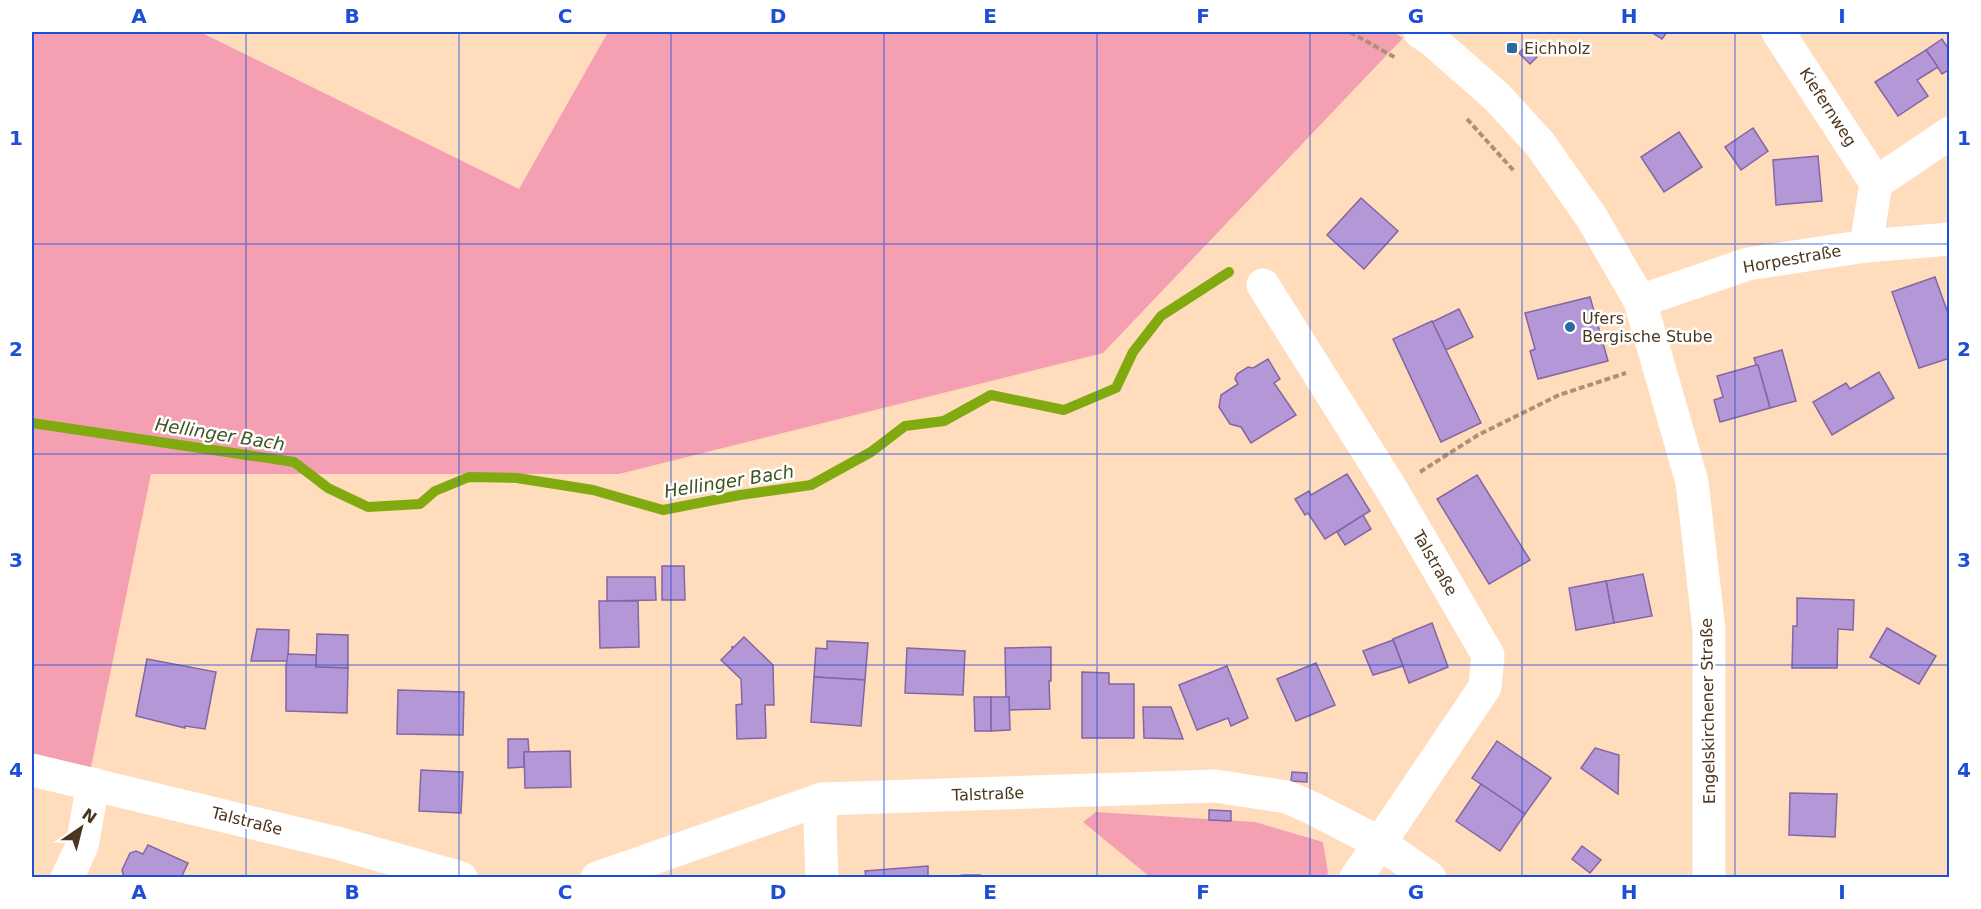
<svg xmlns="http://www.w3.org/2000/svg" width="1981" height="909" font-family="'DejaVu Sans',sans-serif">
<rect width="100%" height="100%" fill="#ffdcbc"/>
<!-- green -->
<g fill="#f59fb2">
<polygon points="32,32 200,32 519,189 608,32 1393,32 1403,38 1103,353 619,474 151,474 89,777 32,763"/>
<polygon points="1096,812 1255,822 1323,842 1328,873 1325,878 1150,877 1083,822"/>
</g>
<g fill="none" stroke-linecap="round" stroke-linejoin="round">
<!-- stream -->
<polyline stroke="#81aa10" stroke-width="10" points="32,423 294,462 328,488 368,507 420,504 435,491 469,477 517,478 593,490 663,510 740,495 811,485 871,452 905,426 944,421 991,395 1064,410 1116,388 1133,352 1161,316 1229,272"/>
</g>
<!-- building -->
<g fill="#b497d7" stroke="#8366a2" stroke-width="1.5">
<polygon points="1651,32 1667,32 1662,39"/>
<polygon points="1942,39 1950,51 1950,69 1942,74 1926,50"/>
<polygon points="1526,46 1537,57 1530,64 1519,53"/>
<polygon points="1926,50 1938,67 1917,80 1928,96 1898,116 1875,82"/>
<polygon points="1753,128 1768,151 1741,170 1725,147"/>
<polygon points="1679,132 1702,167 1664,192 1641,157"/>
<polygon points="1818,156 1822,201 1776,205 1773,160"/>
<polygon points="1361,198 1398,231 1364,269 1327,235"/>
<polygon points="1935,277 1950,319 1950,358 1919,368 1892,292"/>
<polygon points="1590,297 1608,361 1538,379 1530,351 1535,349 1525,313"/>
<polygon points="1459,309 1473,337 1446,350 1432,322"/>
<polygon points="1432,321 1481,423 1441,442 1393,339"/>
<polygon points="1782,350 1796,401 1770,408 1758,365 1756,365 1754,358"/>
<polygon points="1268,359 1280,379 1274,383 1296,415 1251,443 1241,427 1230,424 1219,407 1221,395 1238,384 1235,379 1237,374 1248,367 1253,368"/>
<polygon points="1756,365 1758,365 1770,408 1720,422 1714,400 1723,397 1717,376"/>
<polygon points="1879,372 1894,398 1832,435 1813,402 1846,383 1850,389"/>
<polygon points="1347,474 1370,511 1325,539 1308,513 1305,515 1295,499 1309,491 1311,495"/>
<polygon points="1477,475 1530,560 1489,584 1437,499"/>
<polygon points="1363,515 1371,529 1345,545 1337,532"/>
<polygon points="662,566 684,566 685,600 662,600"/>
<polygon points="1643,574 1652,616 1614,623 1606,581"/>
<polygon points="607,577 655,577 656,600 607,601"/>
<polygon points="1606,581 1614,623 1576,630 1569,588"/>
<polygon points="1797,598 1854,600 1853,630 1838,629 1837,668 1792,668 1793,626 1797,626"/>
<polygon points="599,601 638,601 639,647 600,648"/>
<polygon points="1432,623 1448,667 1409,683 1393,639"/>
<polygon points="1887,628 1936,656 1919,684 1870,657"/>
<polygon points="257,629 289,630 288,661 251,661"/>
<polygon points="317,634 348,635 348,668 316,667"/>
<polygon points="744,637 773,665 774,705 765,705 766,738 737,739 736,705 742,704 741,679 721,660 732,649 732,646 733,648"/>
<polygon points="1393,640 1403,666 1373,675 1363,651"/>
<polygon points="827,641 868,643 865,680 814,677 816,648 827,649"/>
<polygon points="1051,647 1051,681 1049,681 1050,709 1009,710 1009,697 1006,697 1005,648"/>
<polygon points="907,648 965,651 963,695 905,693"/>
<polygon points="288,654 316,655 316,667 348,668 347,713 286,711 286,666"/>
<polygon points="147,659 216,672 205,729 185,726 185,728 136,716"/>
<polygon points="1316,663 1335,705 1296,721 1277,679"/>
<polygon points="1227,666 1248,718 1231,726 1228,718 1197,730 1179,685"/>
<polygon points="1082,672 1109,673 1109,684 1134,684 1134,738 1082,738"/>
<polygon points="814,677 865,680 861,726 811,722"/>
<polygon points="398,690 464,692 463,735 397,734"/>
<polygon points="974,697 991,697 991,731 975,731"/>
<polygon points="991,697 1009,697 1010,730 991,731"/>
<polygon points="1143,707 1171,707 1183,739 1144,738"/>
<polygon points="508,739 528,739 529,752 524,752 524,767 508,768"/>
<polygon points="1497,741 1551,778 1525,814 1472,778"/>
<polygon points="1595,748 1619,755 1618,794 1581,768"/>
<polygon points="570,751 571,787 525,788 524,752"/>
<polygon points="421,770 463,772 461,813 419,811"/>
<polygon points="1292,772 1307,773 1307,782 1291,781"/>
<polygon points="1481,784 1525,814 1500,851 1456,821"/>
<polygon points="1790,793 1837,794 1835,837 1789,835"/>
<polygon points="1209,810 1231,811 1231,821 1209,820"/>
<polygon points="148,845 188,863 181,878 124,877 122,870 130,853 136,851 143,854"/>
<polygon points="1582,846 1601,860 1590,873 1572,859"/>
<polygon points="928,866 928,878 866,878 865,871"/>
<polygon points="964,875 980,875 980,878 941,878"/>
</g>
<g fill="none" stroke-linecap="round" stroke-linejoin="round">
<!-- path -->
<g stroke="#ae9075" stroke-width="4" stroke-dasharray="6 3" stroke-linecap="butt">
<polyline points="1350,32 1396,58"/>
<polyline points="1467,119 1514,171"/>
<polyline points="1420,472 1478,435 1559,395 1626,373"/>
</g>
<!-- minor -->
<g stroke="#fff" stroke-width="33">
<polyline points="1778,32 1876,183"/>
<polyline points="1866,246 1876,183 1950,133"/>
<polyline points="1263,285 1392,490 1488,655 1485,687 1356,878"/>
<polyline points="32,770 341,844 461,878"/>
<polyline points="822,799 820,823 822,878"/>
<polyline points="67,878 82,846 93,784"/>
<polyline points="597,878 822,799 1215,786 1287,797 1312,808 1380,843 1430,878"/>
</g>
<!-- tertiary -->
<g stroke="#fff" stroke-width="33">
<polyline points="1420,32 1432,40 1497,97 1540,144 1592,218 1640,301 1692,482 1709,630 1709,878"/>
<polyline points="1640,301 1748,264 1866,246 1950,239"/>
</g>
</g>
<!-- grid -->
<path fill="none" stroke="#1d4ed8" stroke-width="1.5" stroke-opacity="0.55" d="M246,32V878M459,32V878M671,32V878M884,32V878M1097,32V878M1310,32V878M1522,32V878M1735,32V878M32,244H1950M32,454H1950M32,665H1950"/>
<!-- markers -->
<g fill="#276ca1" stroke="#fff" stroke-width="2">
<rect x="1506" y="42" width="12" height="12" rx="3"/>
<circle cx="1570" cy="327" r="6"/>
</g>
<g text-anchor="middle" dominant-baseline="central" stroke-width="5" stroke-linejoin="round" paint-order="stroke">
<!-- poi labels -->
<g font-size="16" fill="#4d3620" stroke="#fff" text-anchor="start">
<text x="1524" y="48">Eichholz</text>
<text x="1582" y="318">Ufers<tspan x="1582" dy="18">Bergische Stube</tspan></text>
</g>
<!-- street labels -->
<g font-size="16" fill="#4d3620" stroke="#fff">
<text transform="translate(1828 107) rotate(57)">Kiefernweg</text>
<text transform="translate(1792 259) rotate(-10)">Horpestraße</text>
<text transform="translate(1435 563) rotate(60)">Talstraße</text>
<text transform="translate(1708 711) rotate(-91)">Engelskirchener Straße</text>
<text transform="translate(988 794) rotate(-2)">Talstraße</text>
<text transform="translate(247 821) rotate(14)">Talstraße</text>
</g>
<!-- water labels -->
<g font-size="18" font-style="italic" fill="#41531f" stroke="#fff">
<text transform="translate(220 434) rotate(9)">Hellinger Bach</text>
<text transform="translate(729 481) rotate(-9)">Hellinger Bach</text>
</g>
</g>
<!-- border -->
<rect width="1981" height="909" fill="none" stroke="#ffffff" stroke-width="66"/>
<!-- north arrow -->
<g transform="translate(81 828) rotate(35)" stroke="#ffffff" stroke-width="4.5" paint-order="stroke">
<path d="M0-4.5L10 22L0 15L-10 22Z" fill="#4d3620"/>
<text y="-9" font-size="16" font-weight="bold" text-anchor="middle" fill="#4d3620">N</text>
</g>
<rect x="33" y="33" width="1915" height="843" fill="none" stroke="#1d4ed8" stroke-width="2"/>
<g font-size="20" text-anchor="middle" font-weight="bold" fill="#1d4ed8">
<text x="139" y="23">A</text>
<text x="352" y="23">B</text>
<text x="565" y="23">C</text>
<text x="778" y="23">D</text>
<text x="990" y="23">E</text>
<text x="1203" y="23">F</text>
<text x="1416" y="23">G</text>
<text x="1629" y="23">H</text>
<text x="1842" y="23">I</text>
<text x="16" y="145">1</text>
<text x="1964" y="145">1</text>
<text x="16" y="356">2</text>
<text x="1964" y="356">2</text>
<text x="16" y="567">3</text>
<text x="1964" y="567">3</text>
<text x="16" y="777">4</text>
<text x="1964" y="777">4</text>
<text x="139" y="899">A</text>
<text x="352" y="899">B</text>
<text x="565" y="899">C</text>
<text x="778" y="899">D</text>
<text x="990" y="899">E</text>
<text x="1203" y="899">F</text>
<text x="1416" y="899">G</text>
<text x="1629" y="899">H</text>
<text x="1842" y="899">I</text>
</g>
</svg>
